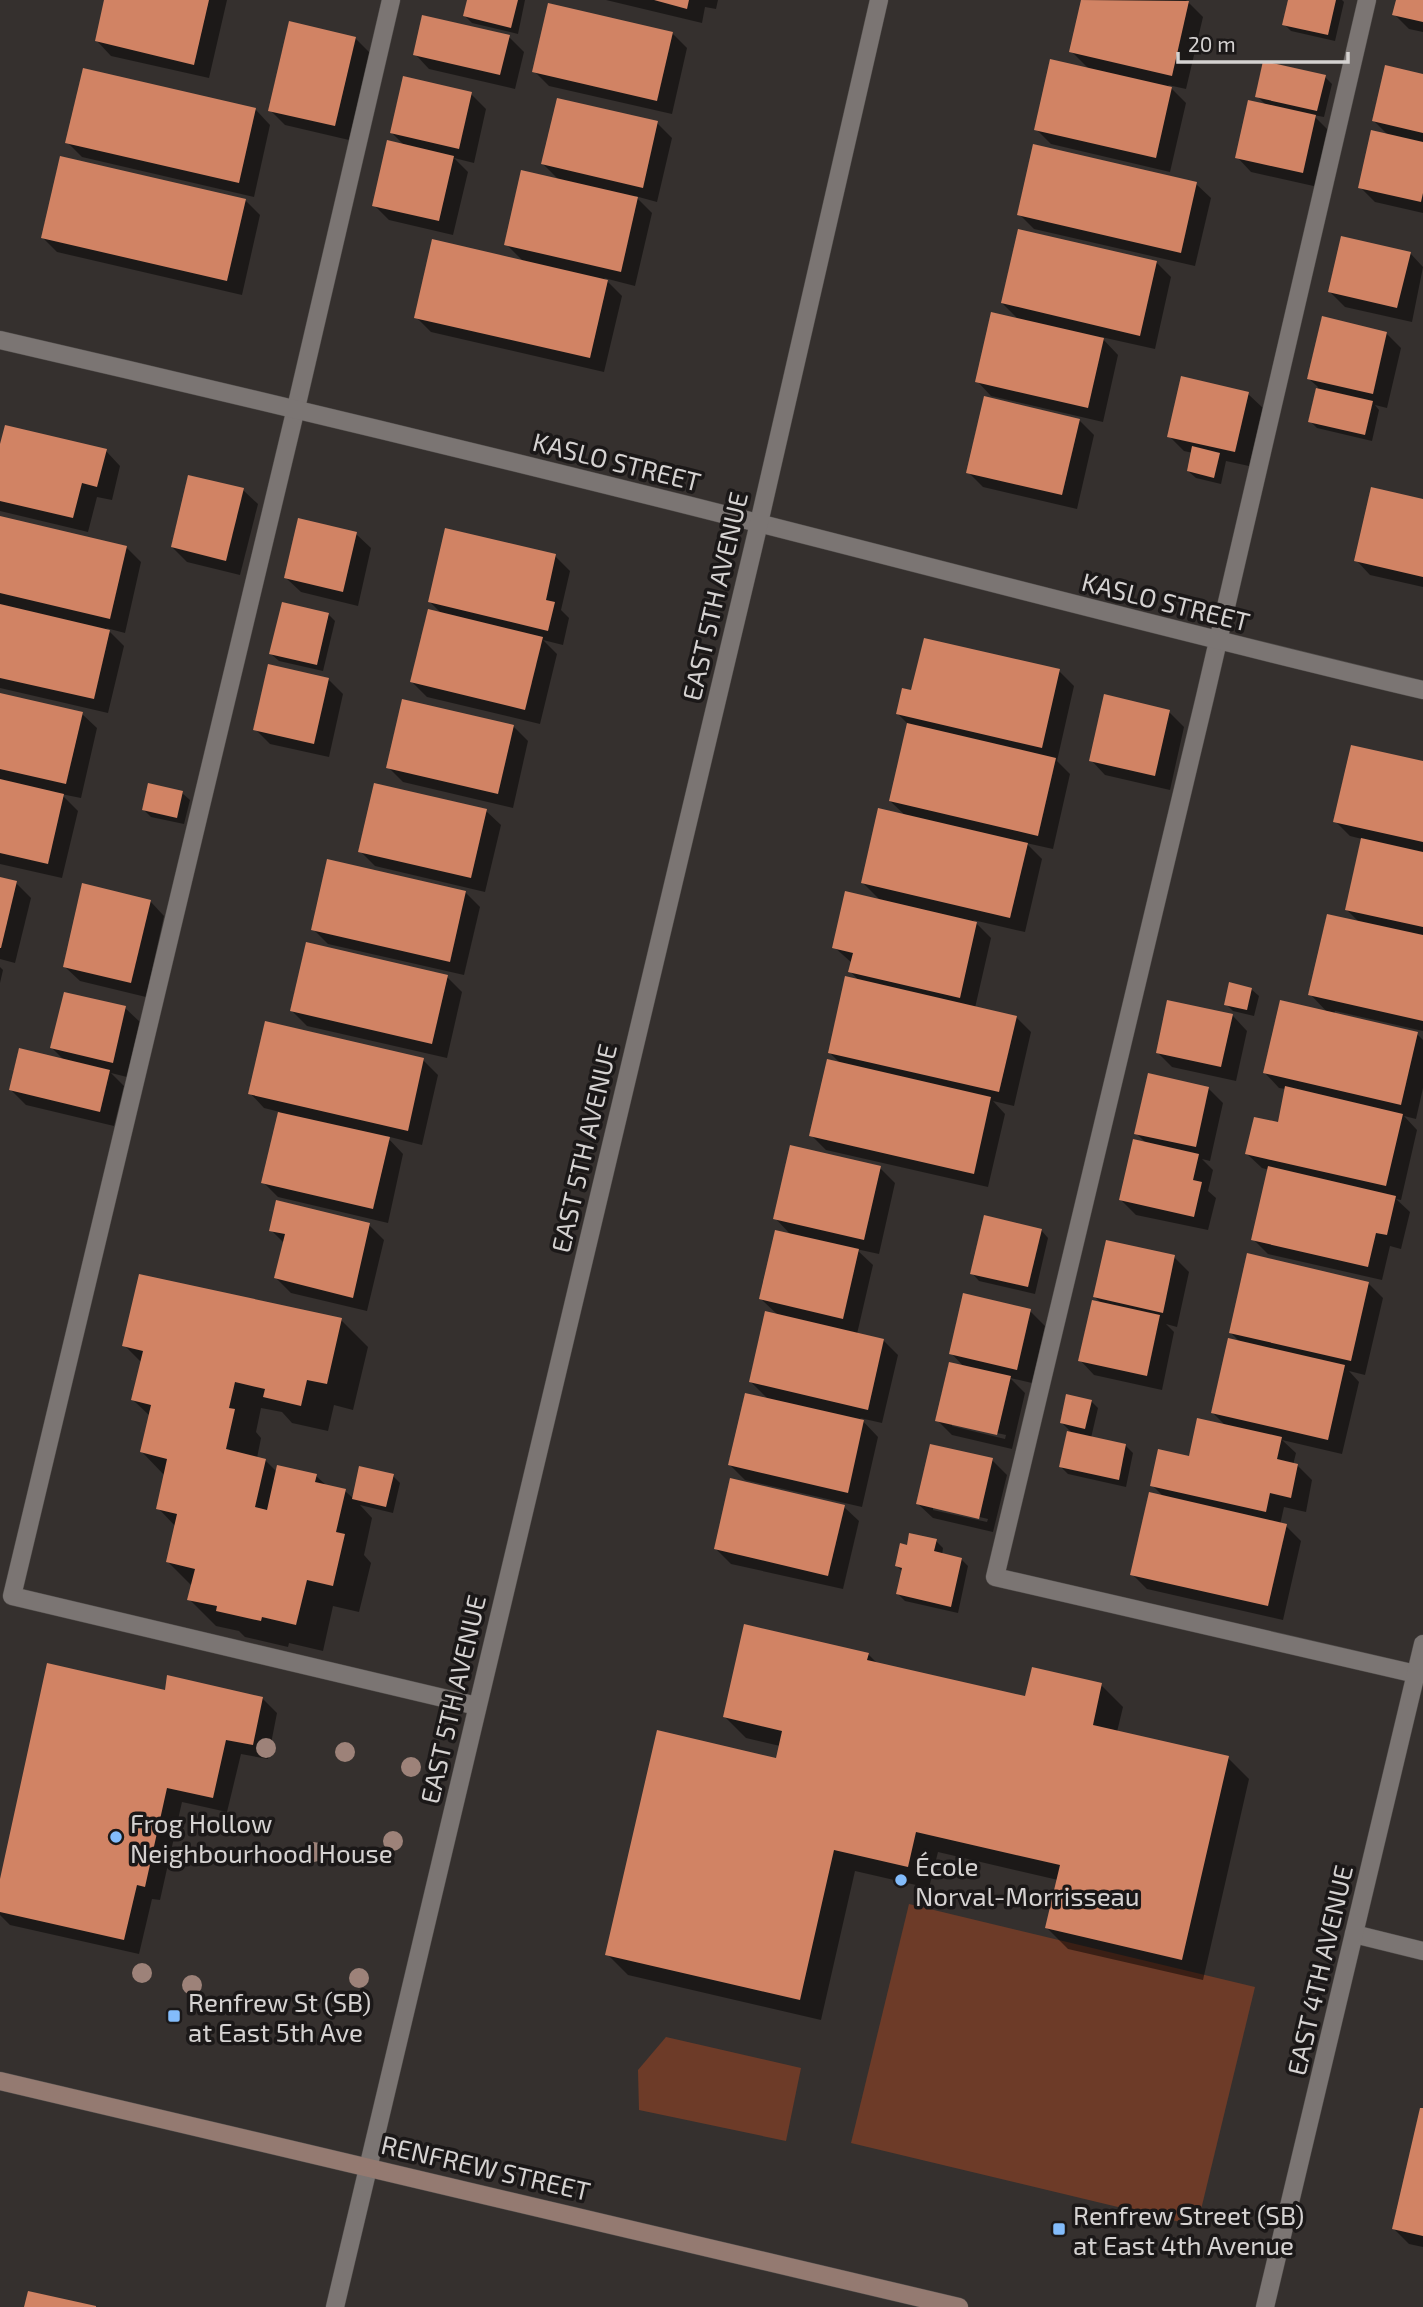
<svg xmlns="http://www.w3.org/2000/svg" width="1423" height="2307" font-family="'Exo 2',sans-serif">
<rect width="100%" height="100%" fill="#35302e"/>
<!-- green -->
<g fill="#6d3b28">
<polygon points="909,1904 1255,1987 1197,2226 851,2143"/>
<polygon points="666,2037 801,2068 786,2141 639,2110 638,2070"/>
</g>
<!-- shadow -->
<g fill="#0007" fill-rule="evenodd">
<polygon points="106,0 227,0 209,78 111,56 97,41"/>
<polygon points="469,0 525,0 518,34 472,23 465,16"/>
<polygon points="606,0 718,0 716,9 705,7 702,23"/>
<polygon points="1083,0 1186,0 1203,17 1186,89 1168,85 1186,103 1170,172 1051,144 1036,129 1090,70 1071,51"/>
<polygon points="1289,0 1342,0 1344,2 1335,41 1291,31 1284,24"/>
<polygon points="1397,0 1423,0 1423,32 1409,29 1394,14"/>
<polygon points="672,33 687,48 672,114 549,86 534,71"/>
<polygon points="509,37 524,52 515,89 429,69 415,54"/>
<polygon points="355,38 370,53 349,140 285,125 270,110"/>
<polygon points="1423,75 1423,213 1375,202 1360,187 1389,136 1373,120"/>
<polygon points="1325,77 1332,84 1324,117 1313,115 1330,132 1318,187 1251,172 1237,157 1266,105 1257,96"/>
<polygon points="471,94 486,109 474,163 454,158 468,172 453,235 389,220 374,205 405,146 392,133"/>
<polygon points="256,110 270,125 254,197 82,157 67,142"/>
<polygon points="657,123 672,138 657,202 635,196 652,213 635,286 604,278 622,296 604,372 431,332 416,317 524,262 506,244 560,181 543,164"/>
<polygon points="1196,184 1211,198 1195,266 1034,229 1019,214"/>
<polygon points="245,200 260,215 242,295 57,252 42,237"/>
<polygon points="1410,253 1423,267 1412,322 1345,307 1330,292"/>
<polygon points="1156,262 1171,277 1155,349 1101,337 1118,355 1103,422 991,396 977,381 1020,321 1002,303"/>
<polygon points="1386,333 1401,348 1387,408 1375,405 1379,410 1372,441 1317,428 1310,421 1318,387 1309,379"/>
<polygon points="1248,394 1263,408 1249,466 1226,461 1221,484 1196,478 1188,471 1193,453 1184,451 1169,436"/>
<polygon points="1079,420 1094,435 1077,509 983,487 968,472"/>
<polygon points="0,446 106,451 120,466 112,500 97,497 88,532 0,511"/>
<polygon points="243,490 258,504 240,575 187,562 172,547"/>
<polygon points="1423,501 1423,587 1370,575 1356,560"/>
<polygon points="0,518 126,547 141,562 125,633 106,628 124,646 108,713 0,688"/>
<polygon points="356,534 371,548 358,606 301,592 286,578"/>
<polygon points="555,556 570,571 561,610 569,618 563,645 543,640 557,654 540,724 427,697 412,682 443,615 429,601"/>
<polygon points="328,614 335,621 323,671 279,661 271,654"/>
<polygon points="1059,671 1074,686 1057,761 1070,774 1053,849 1026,843 1042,859 1025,932 973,920 991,938 975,1008 1016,1017 1031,1032 1014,1106 993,1101 1005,1114 988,1187 826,1150 811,1135 842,1065 829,1052 859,981 850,971 852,963 834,947 881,901 863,883 907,817 890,801 908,724 898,714 913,692"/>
<polygon points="328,679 343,694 329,757 270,744 255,729"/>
<polygon points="0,695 82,714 97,728 81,798 61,794 78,811 62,878 0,864"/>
<polygon points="1169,712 1184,727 1170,790 1105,775 1091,760"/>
<polygon points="513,726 528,741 513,808 403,782 388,767"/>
<polygon points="1423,763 1423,1031 1335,1011 1334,1015 1417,1034 1423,1040 1423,1088 1416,1119 1404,1116 1417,1130 1401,1200 1396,1199 1410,1212 1401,1249 1390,1246 1382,1280 1268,1254 1253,1239 1269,1170 1262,1168 1247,1154 1279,1124 1286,1089 1279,1088 1265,1073 1329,1014 1310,994 1360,923 1347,910 1362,839 1350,836 1335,821"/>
<polygon points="182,793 190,800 184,824 151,817 144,810"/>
<polygon points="486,811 501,825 485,892 375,866 360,851"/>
<polygon points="0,879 16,883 31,898 15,963 0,959"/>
<polygon points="465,892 480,907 464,975 328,944 313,929"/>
<polygon points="150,901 164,916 146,997 80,981 65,967"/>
<polygon points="0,967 3,970 0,983"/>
<polygon points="447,977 462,992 447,1058 307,1026 292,1011"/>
<polygon points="1251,989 1259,996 1254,1016 1233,1011 1226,1004"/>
<polygon points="1168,1002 1233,1016 1247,1031 1236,1081 1172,1067 1157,1052"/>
<polygon points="125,1008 140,1022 127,1077 111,1073 124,1086 114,1126 26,1105 11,1090 65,1061 52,1048"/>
<polygon points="423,1060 438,1075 422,1145 386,1136 403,1154 388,1223 278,1197 263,1182 280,1112 264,1108 250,1093"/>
<polygon points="1208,1088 1223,1103 1210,1161 1202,1159 1213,1170 1208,1191 1216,1198 1208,1230 1136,1215 1121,1200 1147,1144 1136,1133"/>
<polygon points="880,1168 895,1183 879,1254 856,1249 873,1265 857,1334 883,1340 898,1355 882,1423 860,1418 878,1437 862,1507 745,1480 730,1465 769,1400 751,1382 779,1316 761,1299 791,1235 775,1218"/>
<polygon points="369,1225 384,1240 367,1311 291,1293 276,1278 285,1244 271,1230"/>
<polygon points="1041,1230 1048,1238 1035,1294 979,1281 972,1273"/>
<polygon points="1174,1257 1189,1272 1177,1327 1166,1324 1174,1332 1162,1390 1094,1375 1080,1360 1102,1304 1095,1297"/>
<polygon points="1368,1283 1383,1298 1365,1375 1349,1371 1359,1382 1342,1454 1282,1440 1296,1453 1293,1465 1297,1465 1312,1480 1306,1512 1284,1507 1280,1525 1286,1526 1301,1541 1283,1620 1147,1589 1132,1574 1165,1498 1152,1485 1190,1458 1227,1427 1212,1412 1241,1343 1231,1333"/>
<path d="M1030,1311L1045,1326L1032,1383L1010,1378L1025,1393L1012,1449L952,1435L937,1420L965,1368L951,1353ZM952,1423L1006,1435L1005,1439L952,1426Z"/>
<polygon points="341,1320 368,1347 353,1410 334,1405 328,1431 292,1423 282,1412 261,1408 256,1432 261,1438 257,1458 265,1460 277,1472 316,1476 327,1486 345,1491 354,1499 393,1476 400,1483 393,1513 360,1505 372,1518 364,1555 371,1563 359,1612 333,1606 323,1651 289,1643 288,1647 245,1637 239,1631 216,1626 189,1599 192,1586 168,1562 176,1527 158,1508 165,1476 142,1452 150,1416 133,1400 142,1363 124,1345"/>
<polygon points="1091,1401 1098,1408 1091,1438 1126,1446 1133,1453 1126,1487 1068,1474 1061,1467 1073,1434 1062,1423"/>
<path d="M992,1460L1007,1475L993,1532L933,1518L918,1504ZM933,1506L988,1519L987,1522L933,1510Z"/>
<polygon points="844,1507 859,1521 843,1589 731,1564 716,1549"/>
<polygon points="936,1541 943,1548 942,1555 961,1559 968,1566 958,1613 905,1601 898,1594 903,1572 897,1566"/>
<polygon points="868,1654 878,1664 1027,1698 1101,1685 1123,1707 1117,1732 1228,1758 1249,1779 1203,1980 1068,1949 1047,1928 1058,1880 938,1852 929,1888 855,1871 821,2020 628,1975 607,1954 777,1760 780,1746 746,1738 725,1717"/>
<polygon points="166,1692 262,1698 277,1713 268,1759 241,1754 227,1812 182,1802 160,1900 152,1899 139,1954 10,1925 0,1915 0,1887"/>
<polygon points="1423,2110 1423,2247 1409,2244 1394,2229"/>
</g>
<!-- building -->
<g fill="#d18364">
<polygon points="104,0 209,0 194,65 95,41"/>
<polygon points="467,0 518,0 511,28 463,16"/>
<polygon points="654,0 689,0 687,9"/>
<polygon points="1081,0 1189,1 1172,76 1069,52"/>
<polygon points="1288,0 1336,0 1328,35 1282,25"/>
<polygon points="1396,0 1423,0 1423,22 1392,15"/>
<polygon points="548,3 673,32 657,101 532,72"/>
<polygon points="422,15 510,35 500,75 413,55"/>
<polygon points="289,21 356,37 335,126 268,111"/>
<polygon points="1050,59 1172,87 1156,158 1034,130"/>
<polygon points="1263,61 1326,75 1317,111 1255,97"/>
<polygon points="1385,65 1423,74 1423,133 1372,121"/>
<polygon points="83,68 256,108 239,183 65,143"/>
<polygon points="403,76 472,92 459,149 390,133"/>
<polygon points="557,98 658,121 643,188 541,164"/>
<polygon points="1248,100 1316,115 1303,173 1235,158"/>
<polygon points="1371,130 1423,142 1423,193 1421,202 1358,188"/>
<polygon points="387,140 454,156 439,221 372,206"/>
<polygon points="1033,144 1197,182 1181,253 1017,215"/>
<polygon points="60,156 246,199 227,281 41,238"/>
<polygon points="521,170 638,197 621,272 504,245"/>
<polygon points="1018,229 1157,261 1140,336 1001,303"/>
<polygon points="1341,236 1411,252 1397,308 1328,292"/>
<polygon points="432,239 608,280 590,358 414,318"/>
<polygon points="991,312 1104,338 1088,408 975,382"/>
<polygon points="1322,316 1387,332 1373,394 1307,379"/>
<polygon points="1181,376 1249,392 1235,452 1167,437"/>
<polygon points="1316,388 1373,401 1365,435 1308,422"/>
<polygon points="984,396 1080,419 1062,495 966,473"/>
<polygon points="5,425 107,449 97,487 82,483 73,518 0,501 0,444"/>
<polygon points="1192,446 1220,453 1214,478 1187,471"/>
<polygon points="188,475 244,488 226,561 171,547"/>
<polygon points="1371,487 1423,499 1423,577 1354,561"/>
<polygon points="0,516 127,546 110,619 0,593"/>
<polygon points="298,518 357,532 343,592 284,578"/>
<polygon points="445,528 556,554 546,600 555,602 548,631 428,602"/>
<polygon points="282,602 329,613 317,665 269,654"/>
<polygon points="0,604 110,630 94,699 0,678"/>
<polygon points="428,609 543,637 525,710 410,682"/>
<polygon points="924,638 1060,669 1042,748 896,714 902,688 911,690"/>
<polygon points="268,664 329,678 314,744 253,730"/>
<polygon points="0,693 83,712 66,784 0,769"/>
<polygon points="1104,694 1170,710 1155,776 1089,761"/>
<polygon points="402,699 514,725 498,794 386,768"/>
<polygon points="907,723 1056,758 1038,836 889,801"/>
<polygon points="1351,745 1423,761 1423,842 1333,822"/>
<polygon points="0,779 64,794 48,864 0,853"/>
<polygon points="148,783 183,791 177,818 142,810"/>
<polygon points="374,783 487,809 471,878 358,852"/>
<polygon points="878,808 1028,843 1010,918 861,883"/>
<polygon points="1361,838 1423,852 1423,927 1345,910"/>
<polygon points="327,859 466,891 450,962 311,930"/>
<polygon points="0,877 17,881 1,948 0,948"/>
<polygon points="82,883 151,900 131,983 63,967"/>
<polygon points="845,891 977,922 960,998 848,972 853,953 832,948"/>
<polygon points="1327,914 1423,935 1423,1021 1308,995"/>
<polygon points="306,942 448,975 432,1044 290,1011"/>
<polygon points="845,976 1017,1016 999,1092 828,1053"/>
<polygon points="1229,982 1252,988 1247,1010 1224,1005"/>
<polygon points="64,992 126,1006 113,1063 50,1048"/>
<polygon points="1167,1000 1233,1014 1221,1067 1156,1053"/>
<polygon points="1280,1000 1418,1032 1401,1105 1263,1073"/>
<polygon points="265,1021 424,1058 408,1131 248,1094"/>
<polygon points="19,1048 110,1070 100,1112 9,1090"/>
<polygon points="827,1059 991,1097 974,1174 809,1136"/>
<polygon points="1148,1073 1209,1087 1196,1147 1134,1134"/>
<polygon points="1285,1086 1403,1114 1386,1186 1245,1154 1254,1117 1278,1122"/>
<polygon points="278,1112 390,1137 373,1209 261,1183"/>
<polygon points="1133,1139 1199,1154 1193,1180 1202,1182 1194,1217 1119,1200"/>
<polygon points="790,1145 881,1166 864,1240 773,1219"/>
<polygon points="1268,1166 1396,1196 1387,1235 1376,1233 1368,1267 1251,1240"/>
<polygon points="276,1200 370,1223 353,1298 274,1278 285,1234 269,1231"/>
<polygon points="984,1215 1042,1229 1028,1287 970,1274"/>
<polygon points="775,1230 859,1249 843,1319 759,1299"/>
<polygon points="1106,1240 1175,1255 1163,1313 1093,1297"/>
<polygon points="1247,1253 1369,1282 1351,1361 1229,1333"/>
<polygon points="139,1274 342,1318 327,1384 307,1380 301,1406 263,1397 265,1389 235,1382 229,1408 235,1409 226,1449 266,1459 255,1507 267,1510 277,1465 317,1474 315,1482 346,1489 336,1532 345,1534 333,1586 307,1580 296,1625 262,1617 261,1621 216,1611 217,1606 187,1600 195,1569 166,1562 177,1514 156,1509 167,1459 140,1452 151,1405 131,1400 143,1351 122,1346"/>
<polygon points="963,1293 1031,1309 1017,1370 949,1354"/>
<polygon points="1092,1300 1160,1315 1147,1376 1078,1361"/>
<polygon points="765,1311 884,1339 868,1410 749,1382"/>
<polygon points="1228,1338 1345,1365 1328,1440 1211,1413"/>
<polygon points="949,1362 1011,1376 997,1435 935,1421"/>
<polygon points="745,1393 864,1420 848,1493 728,1465"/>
<polygon points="1066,1394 1092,1400 1085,1429 1060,1423"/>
<polygon points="1197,1418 1282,1437 1277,1459 1298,1464 1291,1498 1270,1493 1266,1512 1150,1486 1158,1449 1189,1456"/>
<polygon points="1067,1431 1126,1444 1119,1480 1059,1467"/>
<polygon points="930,1444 993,1458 979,1519 916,1504"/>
<polygon points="359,1466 394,1474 386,1507 352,1499"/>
<polygon points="730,1478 845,1505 828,1576 714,1549"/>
<polygon points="1149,1492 1287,1524 1268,1606 1130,1575"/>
<polygon points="909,1533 937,1539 934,1551 962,1558 951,1607 896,1594 902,1568 895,1566 900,1543 907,1545"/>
<polygon points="744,1624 869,1653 867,1660 1025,1696 1032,1667 1102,1683 1093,1725 1229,1756 1182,1960 1045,1928 1060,1865 916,1832 908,1867 834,1850 800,2000 605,1955 657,1730 776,1758 782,1731 723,1717"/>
<polygon points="47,1663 165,1690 167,1675 263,1697 253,1745 226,1740 213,1798 167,1788 145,1887 137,1885 124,1940 0,1912 0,1879"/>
<polygon points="1420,2108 1423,2108 1423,2236 1392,2229"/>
<polygon points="28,2291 96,2306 96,2307 24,2307"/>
</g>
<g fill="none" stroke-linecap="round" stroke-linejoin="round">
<defs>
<g id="lane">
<polyline points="391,0 296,408 12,1596 477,1706"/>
<polyline points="1367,0 1205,697 995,1577 1416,1674"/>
<polyline points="1354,1934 1423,1951"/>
</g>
<g id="street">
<path d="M0,340C230,393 459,448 687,505C933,567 1177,632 1423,690"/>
<polyline points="335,2307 759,523 879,0"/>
<polyline points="1265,2307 1423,1644"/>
</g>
<polyline id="secondary" points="0,2081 959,2307"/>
</defs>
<!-- lane casing -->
<use href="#lane" stroke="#504c4a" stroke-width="19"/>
<!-- street casing -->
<use href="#street" stroke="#504c4a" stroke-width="19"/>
<!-- secondary casing -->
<use href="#secondary" stroke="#504c4a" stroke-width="19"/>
<!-- lane -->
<use href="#lane" stroke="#7b7573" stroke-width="18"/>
<!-- street -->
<use href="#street" stroke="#7b7573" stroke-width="18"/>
<!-- secondary -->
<use href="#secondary" stroke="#947a71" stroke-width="18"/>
</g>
<!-- trees -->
<g fill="#9d8279">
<circle cx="266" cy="1748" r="10"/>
<circle cx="345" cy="1752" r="10"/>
<circle cx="411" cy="1767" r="10"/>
<circle cx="393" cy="1841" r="10"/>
<circle cx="314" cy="1852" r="10"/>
<circle cx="142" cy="1973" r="10"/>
<circle cx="359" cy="1978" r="10"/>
<circle cx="192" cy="1985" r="10"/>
</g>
<!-- markers -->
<g fill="#83bcfb" stroke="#1b1818" stroke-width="2.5">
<circle cx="116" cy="1837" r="7"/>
<circle cx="901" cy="1880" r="7"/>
<rect x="167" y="2009" width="14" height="14" rx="3.5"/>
<rect x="1052" y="2222" width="14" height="14" rx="3.5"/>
</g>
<g text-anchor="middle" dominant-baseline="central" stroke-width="7" stroke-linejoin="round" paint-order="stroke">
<!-- street labels -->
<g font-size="26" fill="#d5d2d1" stroke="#1b1818">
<text transform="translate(617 461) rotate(14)">KASLO STREET</text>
<text transform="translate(714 596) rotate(-77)">EAST 5TH AVENUE</text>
<text transform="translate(1166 601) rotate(14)">KASLO STREET</text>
<text transform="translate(583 1148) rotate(-77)">EAST 5TH AVENUE</text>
<text transform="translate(452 1699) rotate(-77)">EAST 5TH AVENUE</text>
<text transform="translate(1319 1970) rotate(-77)">EAST 4TH AVENUE</text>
<text transform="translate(486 2167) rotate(13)">RENFREW STREET</text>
</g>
<!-- poi labels -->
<g font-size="26" fill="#d5d2d1" stroke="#1b1818" text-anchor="start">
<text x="130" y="1822">Frog Hollow<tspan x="130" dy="30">Neighbourhood House</tspan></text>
<text x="915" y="1865">École<tspan x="915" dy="30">Norval-Morrisseau</tspan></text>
<text x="188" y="2001">Renfrew St (SB)<tspan x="188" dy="30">at East 5th Ave</tspan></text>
<text x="1073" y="2214">Renfrew Street (SB)<tspan x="1073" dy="30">at East 4th Avenue</tspan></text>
</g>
</g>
<!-- scale -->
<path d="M1178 52v10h170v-10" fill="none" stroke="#d5d2d1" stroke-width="3.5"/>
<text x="1188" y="52" font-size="21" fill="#d5d2d1" stroke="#1b1818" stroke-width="5" paint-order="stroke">20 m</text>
</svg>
